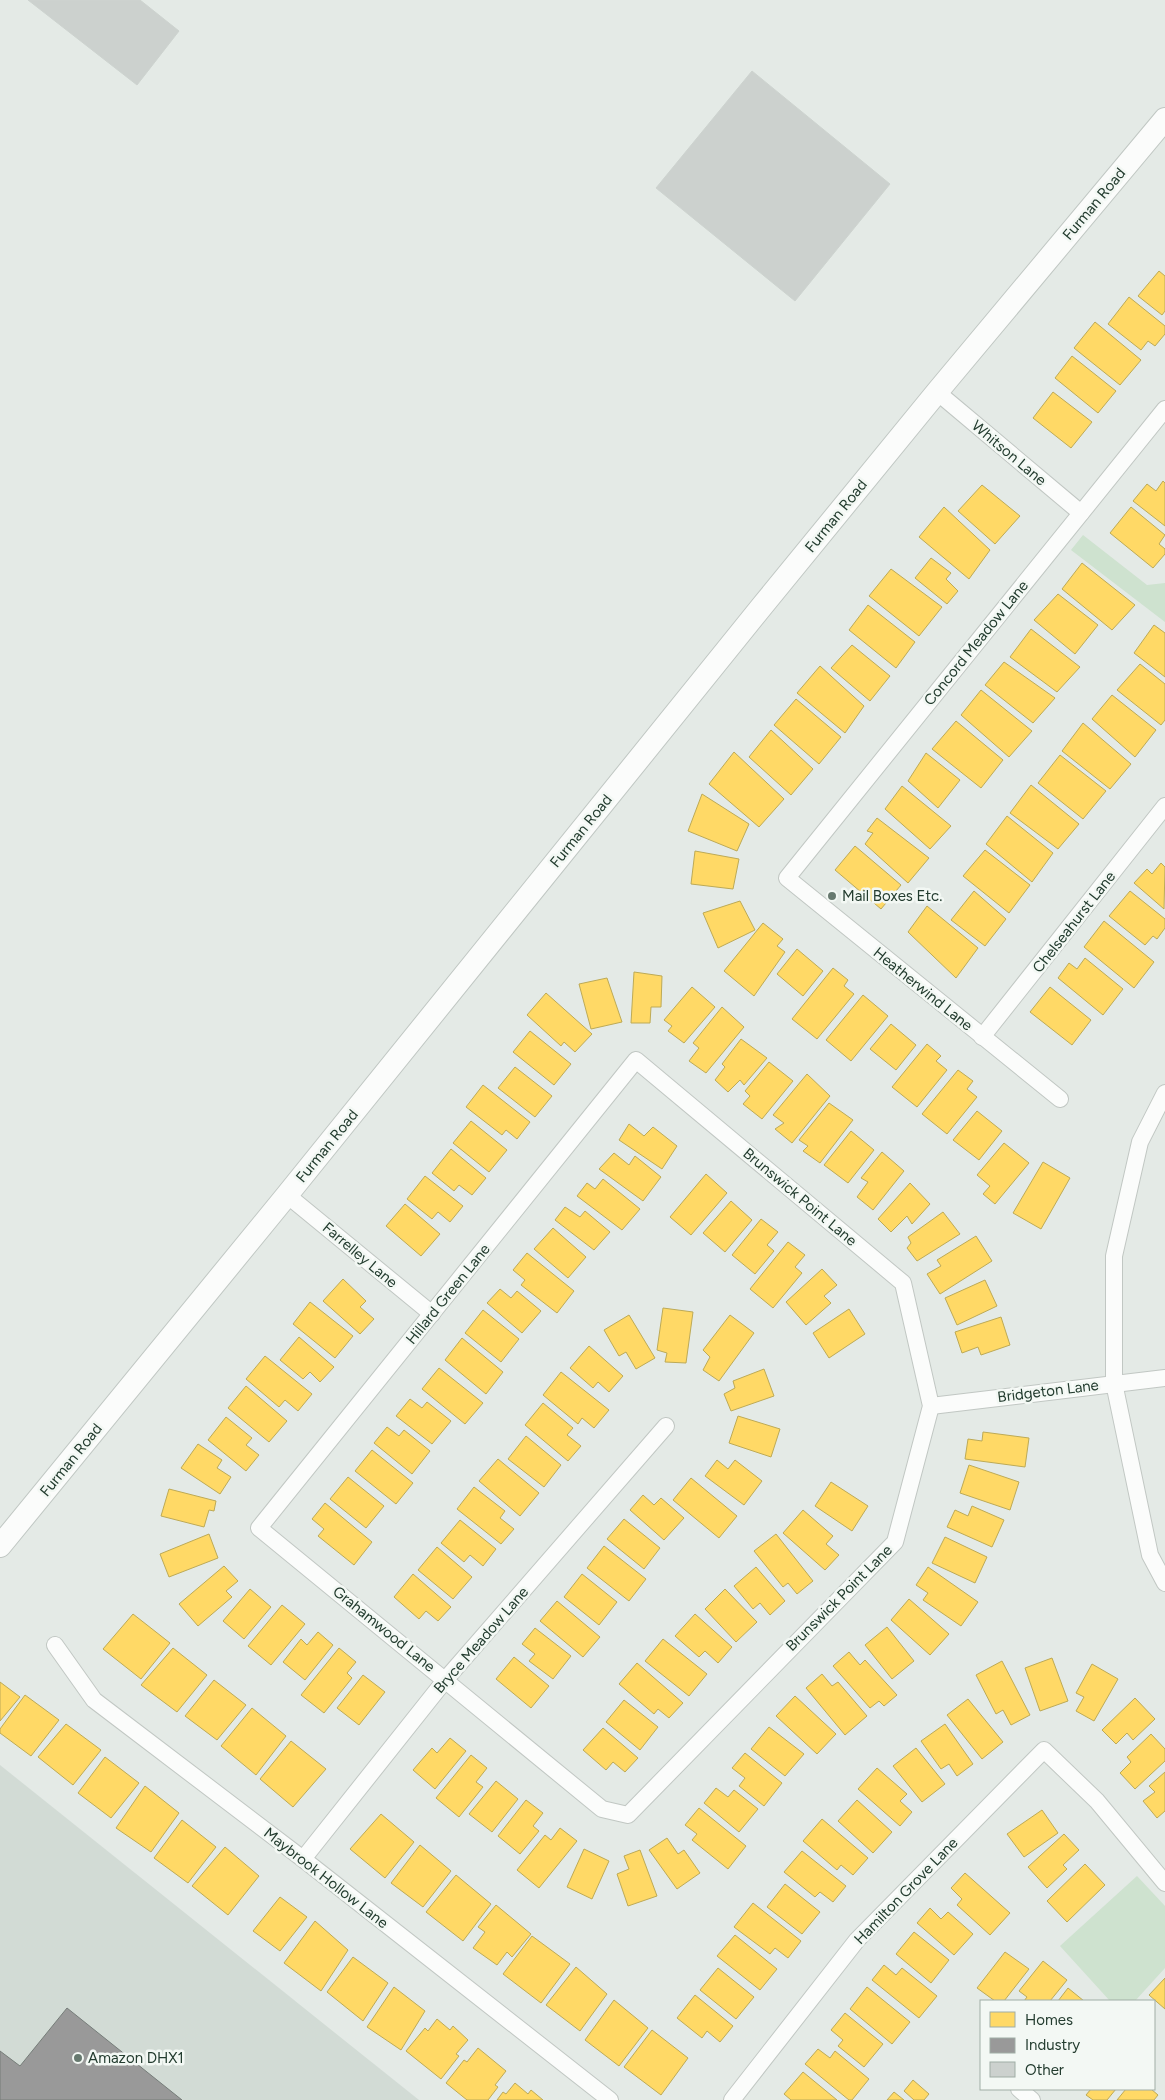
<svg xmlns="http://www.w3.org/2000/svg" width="1165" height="2100" font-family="Figtree,sans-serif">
<rect width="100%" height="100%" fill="#e4eae6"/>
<!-- built -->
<polygon fill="#d2dbd5" points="0,1765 419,2100 0,2100"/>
<!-- green -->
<g fill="#cee2cf">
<polygon points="1083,535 1147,585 1165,583 1165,622 1071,550"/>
<polygon points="1137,1876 1165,1906 1165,1968 1135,2001 1110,2001 1060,1946"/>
</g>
<!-- homes -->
<g fill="#ffd966" stroke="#bdaa56">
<polygon points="1159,271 1165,276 1165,311 1162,315 1138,296"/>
<polygon points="1129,297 1165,326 1165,334 1155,346 1148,341 1141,350 1108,324"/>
<polygon points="1095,322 1141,360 1120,385 1074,348"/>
<polygon points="1072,356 1116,391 1098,413 1055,378"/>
<polygon points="1053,392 1092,422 1071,448 1033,418"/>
<polygon points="1163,481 1165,483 1165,526 1133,501 1147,484 1156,491"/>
<polygon points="982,485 1020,516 995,544 958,511"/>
<polygon points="944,507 990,550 969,579 919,537"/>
<polygon points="1131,507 1165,535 1159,544 1165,549 1165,554 1153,568 1110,533"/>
<polygon points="931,558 951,573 946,579 958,591 947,604 915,578"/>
<polygon points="1082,563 1135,605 1112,630 1062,589"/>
<polygon points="891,569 942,607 919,636 869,596"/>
<polygon points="1058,594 1098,625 1075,654 1034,620"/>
<polygon points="868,605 915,642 896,668 849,630"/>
<polygon points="1154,625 1165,633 1165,677 1134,653"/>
<polygon points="1031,629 1080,667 1057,692 1010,657"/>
<polygon points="852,645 890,676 870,701 831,668"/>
<polygon points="1004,662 1055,698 1033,723 985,685"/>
<polygon points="1140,664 1165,684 1165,720 1161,725 1117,690"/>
<polygon points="820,666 864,706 845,733 797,693"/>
<polygon points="981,690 1032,731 1009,757 961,715"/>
<polygon points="1112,695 1156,730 1135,757 1092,719"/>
<polygon points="796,699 841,737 819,764 774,725"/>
<polygon points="956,721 1003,760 981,788 932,749"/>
<polygon points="1083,723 1131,764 1110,789 1062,751"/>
<polygon points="771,730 813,769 791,795 749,757"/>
<polygon points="734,752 784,799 759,827 709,784"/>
<polygon points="926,753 960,780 938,808 908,781"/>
<polygon points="1060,755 1106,791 1083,819 1038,783"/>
<polygon points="1031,785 1079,824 1058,849 1010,813"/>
<polygon points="902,786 951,826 930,849 885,809"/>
<polygon points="702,794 749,824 737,851 688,831"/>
<polygon points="1007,816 1053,853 1032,882 986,844"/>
<polygon points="877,818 929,858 908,883 865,844 873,833 867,831"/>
<polygon points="855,846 901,885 881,909 835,870"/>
<polygon points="985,850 1030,885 1009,913 963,876"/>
<polygon points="695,851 739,859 733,889 691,884"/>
<polygon points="1161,863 1165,867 1164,909 1134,883 1147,869 1152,874"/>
<polygon points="974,891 1006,919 985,946 951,920"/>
<polygon points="1130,891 1165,919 1165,928 1157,939 1153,936 1145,945 1109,916"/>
<polygon points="740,901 755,930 718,948 703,913"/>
<polygon points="927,906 978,948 956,978 908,932"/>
<polygon points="1104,921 1154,962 1134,988 1084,947"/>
<polygon points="763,923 783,939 777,946 785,952 754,996 724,971"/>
<polygon points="797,949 823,971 803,996 777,974"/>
<polygon points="1085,958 1123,989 1103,1015 1058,978 1069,963 1077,969"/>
<polygon points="833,968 848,980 844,986 854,994 817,1039 792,1019"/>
<polygon points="634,972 662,976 661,1007 651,1007 650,1023 631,1023"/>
<polygon points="607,978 622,1022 591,1029 579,984"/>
<polygon points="692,987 715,1007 684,1043 668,1031 672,1026 664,1020"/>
<polygon points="1050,987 1091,1020 1072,1045 1030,1012"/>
<polygon points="546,993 592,1034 575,1052 564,1042 561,1046 527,1015"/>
<polygon points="863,995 888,1016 851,1061 826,1040"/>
<polygon points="722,1007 744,1027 706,1073 689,1061 699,1048 693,1043"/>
<polygon points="891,1024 916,1045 896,1070 870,1049"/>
<polygon points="530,1031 571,1064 554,1085 513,1052"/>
<polygon points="741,1039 767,1058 744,1085 740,1080 728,1092 715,1080 725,1067 722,1064"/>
<polygon points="927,1044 941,1056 936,1061 947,1070 917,1107 892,1087"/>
<polygon points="769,1062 793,1081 762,1119 743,1104 750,1096 745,1091"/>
<polygon points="515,1067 552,1096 535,1117 498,1088"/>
<polygon points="958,1070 973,1081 967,1089 977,1097 947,1134 922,1114"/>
<polygon points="807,1074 830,1096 792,1143 775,1129 784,1123 773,1115"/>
<polygon points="483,1085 530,1122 517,1139 506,1130 502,1135 466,1107"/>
<polygon points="829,1103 853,1120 820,1163 803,1151 808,1146 799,1140"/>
<polygon points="977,1111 1002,1131 979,1160 953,1140"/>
<polygon points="471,1121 507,1150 489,1172 453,1143"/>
<polygon points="629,1124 644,1136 653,1127 677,1146 662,1169 619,1140"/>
<polygon points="851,1131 874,1150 848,1183 824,1165"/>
<polygon points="1004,1143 1029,1163 995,1204 983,1194 990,1186 977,1175"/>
<polygon points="451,1149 486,1178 472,1195 459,1185 454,1191 432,1173"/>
<polygon points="882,1152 904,1171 873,1210 857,1197 868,1182 861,1178"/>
<polygon points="614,1153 629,1165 635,1156 661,1177 643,1201 599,1169"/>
<polygon points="1043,1162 1070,1178 1041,1229 1013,1213"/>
<polygon points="706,1174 727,1193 691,1235 670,1217"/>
<polygon points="425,1176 463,1206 450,1222 438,1212 432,1219 407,1199"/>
<polygon points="603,1179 640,1209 622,1230 577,1196 587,1183 595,1189"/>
<polygon points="910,1183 930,1204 912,1224 907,1216 891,1232 878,1219"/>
<polygon points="731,1201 752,1220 725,1252 703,1233"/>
<polygon points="405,1204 440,1234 421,1256 386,1226"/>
<polygon points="565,1207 580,1217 585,1211 610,1232 594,1250 555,1220"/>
<polygon points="943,1212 960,1234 917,1261 907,1248 911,1243 908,1237"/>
<polygon points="761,1219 778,1232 767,1245 774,1251 755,1274 732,1255"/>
<polygon points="553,1228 586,1257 568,1278 534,1249"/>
<polygon points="976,1236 992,1261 940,1294 927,1274 941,1266 937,1260"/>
<polygon points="788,1242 805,1255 795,1267 802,1273 773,1308 750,1289"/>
<polygon points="527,1253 574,1291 557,1313 521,1285 525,1280 513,1270"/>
<polygon points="822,1269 837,1285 824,1296 831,1303 806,1325 786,1302"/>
<polygon points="343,1279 366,1301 360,1307 374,1319 360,1334 323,1301"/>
<polygon points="985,1280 997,1306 957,1325 945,1298"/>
<polygon points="500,1289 511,1298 517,1291 541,1311 522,1333 487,1303"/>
<polygon points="310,1302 353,1336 335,1358 293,1324"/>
<polygon points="663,1308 693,1312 686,1363 665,1362 667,1353 657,1350"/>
<polygon points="849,1309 865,1334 829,1358 813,1333"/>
<polygon points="483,1310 519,1339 501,1362 465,1333"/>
<polygon points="629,1315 655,1358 636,1369 626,1352 619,1356 604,1330"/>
<polygon points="730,1315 754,1333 719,1381 703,1370 710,1357 703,1350"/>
<polygon points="1001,1317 1010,1345 981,1355 978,1347 962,1353 955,1332"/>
<polygon points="299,1337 334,1367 320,1382 310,1372 303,1379 280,1360"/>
<polygon points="462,1338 503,1372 486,1394 445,1360"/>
<polygon points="589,1346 623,1376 609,1392 598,1382 593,1388 570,1368"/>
<polygon points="265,1356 312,1394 298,1411 285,1400 279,1407 246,1379"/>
<polygon points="439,1368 483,1403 465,1424 422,1389"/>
<polygon points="764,1369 774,1396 731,1411 724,1394 735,1388 733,1381"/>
<polygon points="561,1372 609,1410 594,1428 582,1418 578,1424 543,1395"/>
<polygon points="246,1386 287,1421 269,1442 228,1408"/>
<polygon points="410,1399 422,1408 427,1402 451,1421 432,1444 396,1416"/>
<polygon points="543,1403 573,1428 567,1435 581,1446 568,1461 525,1425"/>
<polygon points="738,1416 780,1429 771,1457 729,1443"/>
<polygon points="226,1417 252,1438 246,1445 259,1455 246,1471 208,1440"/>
<polygon points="387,1427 399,1436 404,1430 430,1451 412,1474 374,1443"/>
<polygon points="983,1432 1029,1438 1025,1467 965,1459 968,1439 982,1441"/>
<polygon points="526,1436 561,1465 544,1487 508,1459"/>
<polygon points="198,1444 222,1460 217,1468 231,1477 220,1494 181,1468"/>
<polygon points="372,1450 413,1483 396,1504 355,1471"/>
<polygon points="498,1459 539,1493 520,1516 479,1481"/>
<polygon points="717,1460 728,1469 735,1460 762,1481 744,1505 705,1476"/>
<polygon points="969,1465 1019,1482 1010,1510 960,1493"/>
<polygon points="348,1477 384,1506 366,1528 330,1499"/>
<polygon points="691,1478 737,1516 719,1538 673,1500"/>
<polygon points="831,1482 868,1506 852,1531 815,1506"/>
<polygon points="474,1487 505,1511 500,1518 514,1529 501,1544 457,1509"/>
<polygon points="169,1489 216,1501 214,1511 209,1510 204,1527 161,1516"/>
<polygon points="643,1495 654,1505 661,1498 684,1518 664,1540 630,1510"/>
<polygon points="325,1503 372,1542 354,1565 318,1536 324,1529 312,1519"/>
<polygon points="972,1506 1004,1520 992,1547 947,1527 955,1510 968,1516"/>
<polygon points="803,1510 833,1536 826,1544 839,1555 825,1570 783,1533"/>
<polygon points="624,1519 660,1548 644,1569 607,1539"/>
<polygon points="460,1520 496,1549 483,1566 470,1555 464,1562 441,1543"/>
<polygon points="209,1534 218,1558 169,1577 160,1554"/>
<polygon points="776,1534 813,1581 797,1594 788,1583 783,1587 754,1551"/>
<polygon points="945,1537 987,1557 975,1583 932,1563"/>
<polygon points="604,1546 646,1579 629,1601 587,1568"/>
<polygon points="437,1547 472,1577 453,1599 418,1570"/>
<polygon points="224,1566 238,1581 226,1591 232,1597 198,1626 179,1604"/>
<polygon points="756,1567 785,1601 770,1615 760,1603 753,1609 734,1586"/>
<polygon points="928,1567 978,1602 961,1626 923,1600 928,1593 916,1585"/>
<polygon points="413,1574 451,1607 438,1621 426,1611 419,1619 394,1597"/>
<polygon points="582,1574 617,1602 599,1625 564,1597"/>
<polygon points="250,1589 271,1607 244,1639 223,1621"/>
<polygon points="725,1589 757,1622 736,1642 705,1609"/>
<polygon points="909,1599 949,1634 930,1655 891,1620"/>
<polygon points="557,1601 600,1637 583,1657 540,1621"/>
<polygon points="282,1605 305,1624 271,1665 248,1646"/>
<polygon points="133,1614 170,1643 141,1679 103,1649"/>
<polygon points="695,1614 732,1647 718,1663 705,1651 699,1657 675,1636"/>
<polygon points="887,1627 914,1661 892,1679 865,1645"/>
<polygon points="535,1628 571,1656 553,1679 529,1661 535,1654 522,1644"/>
<polygon points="318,1632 333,1645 305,1680 283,1662 301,1639 307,1645"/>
<polygon points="663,1639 707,1674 689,1696 645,1661"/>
<polygon points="173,1648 207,1675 177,1712 141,1685"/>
<polygon points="339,1648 356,1662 347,1673 352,1678 324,1713 301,1695"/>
<polygon points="849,1652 860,1665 865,1660 897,1695 884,1706 879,1701 870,1708 833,1666"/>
<polygon points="514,1657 549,1686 531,1708 496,1679"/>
<polygon points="1052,1658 1068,1701 1040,1711 1025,1668"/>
<polygon points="1002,1661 1030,1715 1011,1725 1003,1710 996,1714 976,1675"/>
<polygon points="637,1663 683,1703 669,1718 658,1709 654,1714 619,1684"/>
<polygon points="1092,1664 1118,1679 1094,1721 1076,1711 1084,1697 1076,1693"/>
<polygon points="822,1674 832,1686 838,1682 867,1716 845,1735 806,1688"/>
<polygon points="363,1675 385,1692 359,1725 337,1708"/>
<polygon points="214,1680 246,1705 217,1740 185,1716"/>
<polygon points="0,1682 20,1697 0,1721"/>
<polygon points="25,1695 59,1720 31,1756 0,1733 0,1729"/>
<polygon points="795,1696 836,1734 817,1754 776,1716"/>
<polygon points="1135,1698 1155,1719 1133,1740 1127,1733 1116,1744 1102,1730"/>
<polygon points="968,1699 1003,1742 982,1759 947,1715"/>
<polygon points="624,1700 658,1727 640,1750 606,1722"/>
<polygon points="252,1708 286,1736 256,1775 221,1746"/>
<polygon points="66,1724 101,1750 73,1785 38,1757"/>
<polygon points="945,1724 973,1764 957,1776 949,1764 941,1769 921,1741"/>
<polygon points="769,1727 804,1754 785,1776 751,1749"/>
<polygon points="603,1728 638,1758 625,1772 613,1762 606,1770 583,1750"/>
<polygon points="1151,1734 1165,1749 1165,1761 1135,1789 1120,1773 1131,1762 1127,1757"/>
<polygon points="450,1738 466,1751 435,1789 413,1770 432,1748 437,1753"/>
<polygon points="291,1741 326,1769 293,1807 260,1779"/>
<polygon points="916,1748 945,1784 922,1802 893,1766"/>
<polygon points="745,1753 782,1783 764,1806 739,1786 745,1778 732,1768"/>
<polygon points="471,1755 487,1768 476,1782 483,1787 459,1817 436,1798"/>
<polygon points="105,1757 139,1783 111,1818 78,1793"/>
<polygon points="877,1768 907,1794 900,1801 912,1812 900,1826 858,1789"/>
<polygon points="1165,1772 1165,1811 1157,1818 1143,1801 1155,1792 1149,1786"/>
<polygon points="496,1781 518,1799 492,1832 469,1814"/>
<polygon points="145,1786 179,1813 151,1852 116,1828"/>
<polygon points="716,1788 728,1797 734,1790 758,1809 739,1832 704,1803"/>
<polygon points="526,1800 543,1813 533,1826 539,1831 520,1854 498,1836"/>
<polygon points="857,1800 892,1832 873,1853 838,1821"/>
<polygon points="699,1808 746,1846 728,1869 692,1840 697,1834 685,1825"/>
<polygon points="1042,1810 1058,1833 1024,1857 1007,1834"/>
<polygon points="381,1814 414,1842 385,1878 350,1849"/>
<polygon points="822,1819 868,1858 853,1875 841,1865 837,1870 803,1841"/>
<polygon points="182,1820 216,1847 188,1883 154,1858"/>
<polygon points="560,1828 577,1841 539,1888 517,1870 545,1835 551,1840"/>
<polygon points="1064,1834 1079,1850 1063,1865 1067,1869 1047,1888 1028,1867"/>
<polygon points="667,1838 678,1854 684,1850 700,1873 677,1889 649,1850"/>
<polygon points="420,1845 451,1871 423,1907 391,1883"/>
<polygon points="225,1847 259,1876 228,1915 192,1886"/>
<polygon points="584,1849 609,1861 592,1899 567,1887"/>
<polygon points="640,1850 657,1896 628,1906 617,1874 629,1869 624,1856"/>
<polygon points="802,1851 846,1886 833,1902 820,1892 815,1897 784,1872"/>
<polygon points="1085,1864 1105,1885 1067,1922 1047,1901"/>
<polygon points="965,1873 1010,1913 990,1935 957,1905 962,1899 951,1888"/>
<polygon points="456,1875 491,1904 463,1941 426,1912"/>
<polygon points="785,1884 820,1912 802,1934 767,1907"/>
<polygon points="280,1897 307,1917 280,1951 253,1931"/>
<polygon points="753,1903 801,1941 788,1958 775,1948 770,1954 734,1927"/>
<polygon points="496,1905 531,1934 512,1957 507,1952 497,1965 473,1948 485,1932 478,1927"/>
<polygon points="930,1908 941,1919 948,1912 973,1934 954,1955 917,1923"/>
<polygon points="315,1921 348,1950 321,1991 284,1963"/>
<polygon points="914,1932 949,1960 931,1983 896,1954"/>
<polygon points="735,1935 777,1969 760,1990 717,1956"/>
<polygon points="532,1936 570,1964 541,2003 503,1974"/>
<polygon points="1005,1952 1029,1969 1004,2001 995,2001 977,1988"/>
<polygon points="353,1957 388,1983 363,2021 327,1992"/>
<polygon points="1043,1961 1067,1980 1050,2001 1024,2001 1027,1997 1019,1991"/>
<polygon points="884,1965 896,1975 902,1968 937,1996 919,2018 872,1980"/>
<polygon points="576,1967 607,1994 580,2031 546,2005"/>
<polygon points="718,1968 754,1997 736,2019 700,1990"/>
<polygon points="1165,1978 1165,2009 1149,1995"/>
<polygon points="394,1987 425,2011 401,2050 367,2027"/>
<polygon points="867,1987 910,2022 892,2044 850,2009"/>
<polygon points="1068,1988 1084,2001 1058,2001"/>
<polygon points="695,1995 733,2026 720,2042 707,2031 702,2038 677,2018"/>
<polygon points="614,2000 648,2028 619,2066 585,2040"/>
<polygon points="845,2013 883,2044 864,2067 838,2046 843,2040 831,2030"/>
<polygon points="437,2019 450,2030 453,2026 468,2040 456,2054 459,2056 441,2079 406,2051 425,2028 428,2031"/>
<polygon points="652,2030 688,2058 661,2095 624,2067"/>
<polygon points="478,2048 506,2071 495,2085 498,2087 488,2100 467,2100 446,2083 464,2060 467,2062"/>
<polygon points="818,2049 830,2058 835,2051 869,2079 852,2100 849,2100 805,2064"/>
<polygon points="803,2072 837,2100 791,2100 784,2094"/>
<polygon points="913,2080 929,2094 924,2100 914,2100 904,2091"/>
<polygon points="515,2083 528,2094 531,2090 543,2100 497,2100 503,2092 506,2094"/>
<polygon points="1091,2089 1116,2089 1107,2100 1093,2100 1086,2095"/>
<polygon points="1126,2089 1151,2089 1158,2095 1154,2100 1117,2100"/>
<polygon points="894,2092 904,2100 887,2100"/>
</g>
<!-- industry -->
<polygon fill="#999" stroke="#767d79" points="67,2008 182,2100 0,2100 0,2051 20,2066"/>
<!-- building -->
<g fill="#ccd1ce" stroke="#cdd3cf">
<polygon points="28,0 140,0 179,31 137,85"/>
<polygon points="752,71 890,184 795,301 656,188"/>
</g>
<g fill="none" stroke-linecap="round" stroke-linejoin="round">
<defs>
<g id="street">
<polyline points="937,392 1081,513"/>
<polyline points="982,1037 1165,806"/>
<polygon points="636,1060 903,1283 931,1406 895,1542 628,1815 602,1809 259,1528"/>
<polyline points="1165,1093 1140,1142 1114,1256 1114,1383 1150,1555 1165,1583"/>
<polyline points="1060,1099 787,878 1165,409"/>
<polyline points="287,1195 432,1314"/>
<polyline points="931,1406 1165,1378"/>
<polyline points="55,1645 94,1700 303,1859 610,2100"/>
<polyline points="303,1859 446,1679 666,1426"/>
<polyline points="1019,2089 1032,2100"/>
<polyline points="732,2100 857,1940 1044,1750 1097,1801 1165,1883"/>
</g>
<polyline id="secondary" points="0,1546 287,1195 763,605 937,392 1165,119"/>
</defs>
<!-- street casing -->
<use href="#street" stroke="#c1c7c3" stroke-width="18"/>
<!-- secondary casing -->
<use href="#secondary" stroke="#c0c7c3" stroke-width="24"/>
<!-- street -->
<use href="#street" stroke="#fbfcfb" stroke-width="16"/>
<!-- secondary -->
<use href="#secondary" stroke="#fbfcfb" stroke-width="22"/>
</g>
<!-- markers -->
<g fill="#67796f" stroke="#f3f8f4" stroke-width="2">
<circle cx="832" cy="896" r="5"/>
<circle cx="78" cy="2058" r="5"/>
</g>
<g text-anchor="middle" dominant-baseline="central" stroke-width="5" stroke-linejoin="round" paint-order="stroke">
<!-- street labels -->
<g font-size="15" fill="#233c2f" stroke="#f3f8f4">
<text transform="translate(1094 204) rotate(-50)">Furman Road</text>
<text transform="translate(1009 453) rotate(40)">Whitson Lane</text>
<text transform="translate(836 516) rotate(-51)">Furman Road</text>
<text transform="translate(976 643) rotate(-51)">Concord Meadow Lane</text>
<text transform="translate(581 831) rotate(-51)">Furman Road</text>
<text transform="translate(1074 922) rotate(-52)">Chelseahurst Lane</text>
<text transform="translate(923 989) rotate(39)">Heatherwind Lane</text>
<text transform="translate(327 1146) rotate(-51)">Furman Road</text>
<text transform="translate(800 1197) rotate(40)">Brunswick Point Lane</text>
<text transform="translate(360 1255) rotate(40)">Farrelley Lane</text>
<text transform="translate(448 1294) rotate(-51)">Hillard Green Lane</text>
<text transform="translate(1048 1391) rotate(-7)">Bridgeton Lane</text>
<text transform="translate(71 1460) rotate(-51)">Furman Road</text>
<text transform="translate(839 1598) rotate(-45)">Brunswick Point Lane</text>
<text transform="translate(384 1629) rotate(39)">Grahamwood Lane</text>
<text transform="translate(481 1640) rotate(-49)">Bryce Meadow Lane</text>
<text transform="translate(326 1878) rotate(38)">Maybrook Hollow Lane</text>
<text transform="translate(906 1891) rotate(-46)">Hamilton Grove Lane</text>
</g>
<!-- poi labels -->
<g font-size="15" fill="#233c2f" stroke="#f3f8f4" text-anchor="start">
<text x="842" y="896">Mail Boxes Etc.</text>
<text x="88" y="2058">Amazon DHX1</text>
</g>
</g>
<!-- legend -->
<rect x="980" y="2000" width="175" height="90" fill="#f3f8f4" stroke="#a0ada5"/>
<rect x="990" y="2012" width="25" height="15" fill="#ffd966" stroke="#a0ada5"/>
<text x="1025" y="2025" font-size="15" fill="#233c2f">Homes</text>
<rect x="990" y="2038" width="25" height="15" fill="#999999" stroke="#a0ada5"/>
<text x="1025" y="2050" font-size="15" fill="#233c2f">Industry</text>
<rect x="990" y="2062" width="25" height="15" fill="#ccd1ce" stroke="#a0ada5"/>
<text x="1025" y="2075" font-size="15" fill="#233c2f">Other</text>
</svg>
